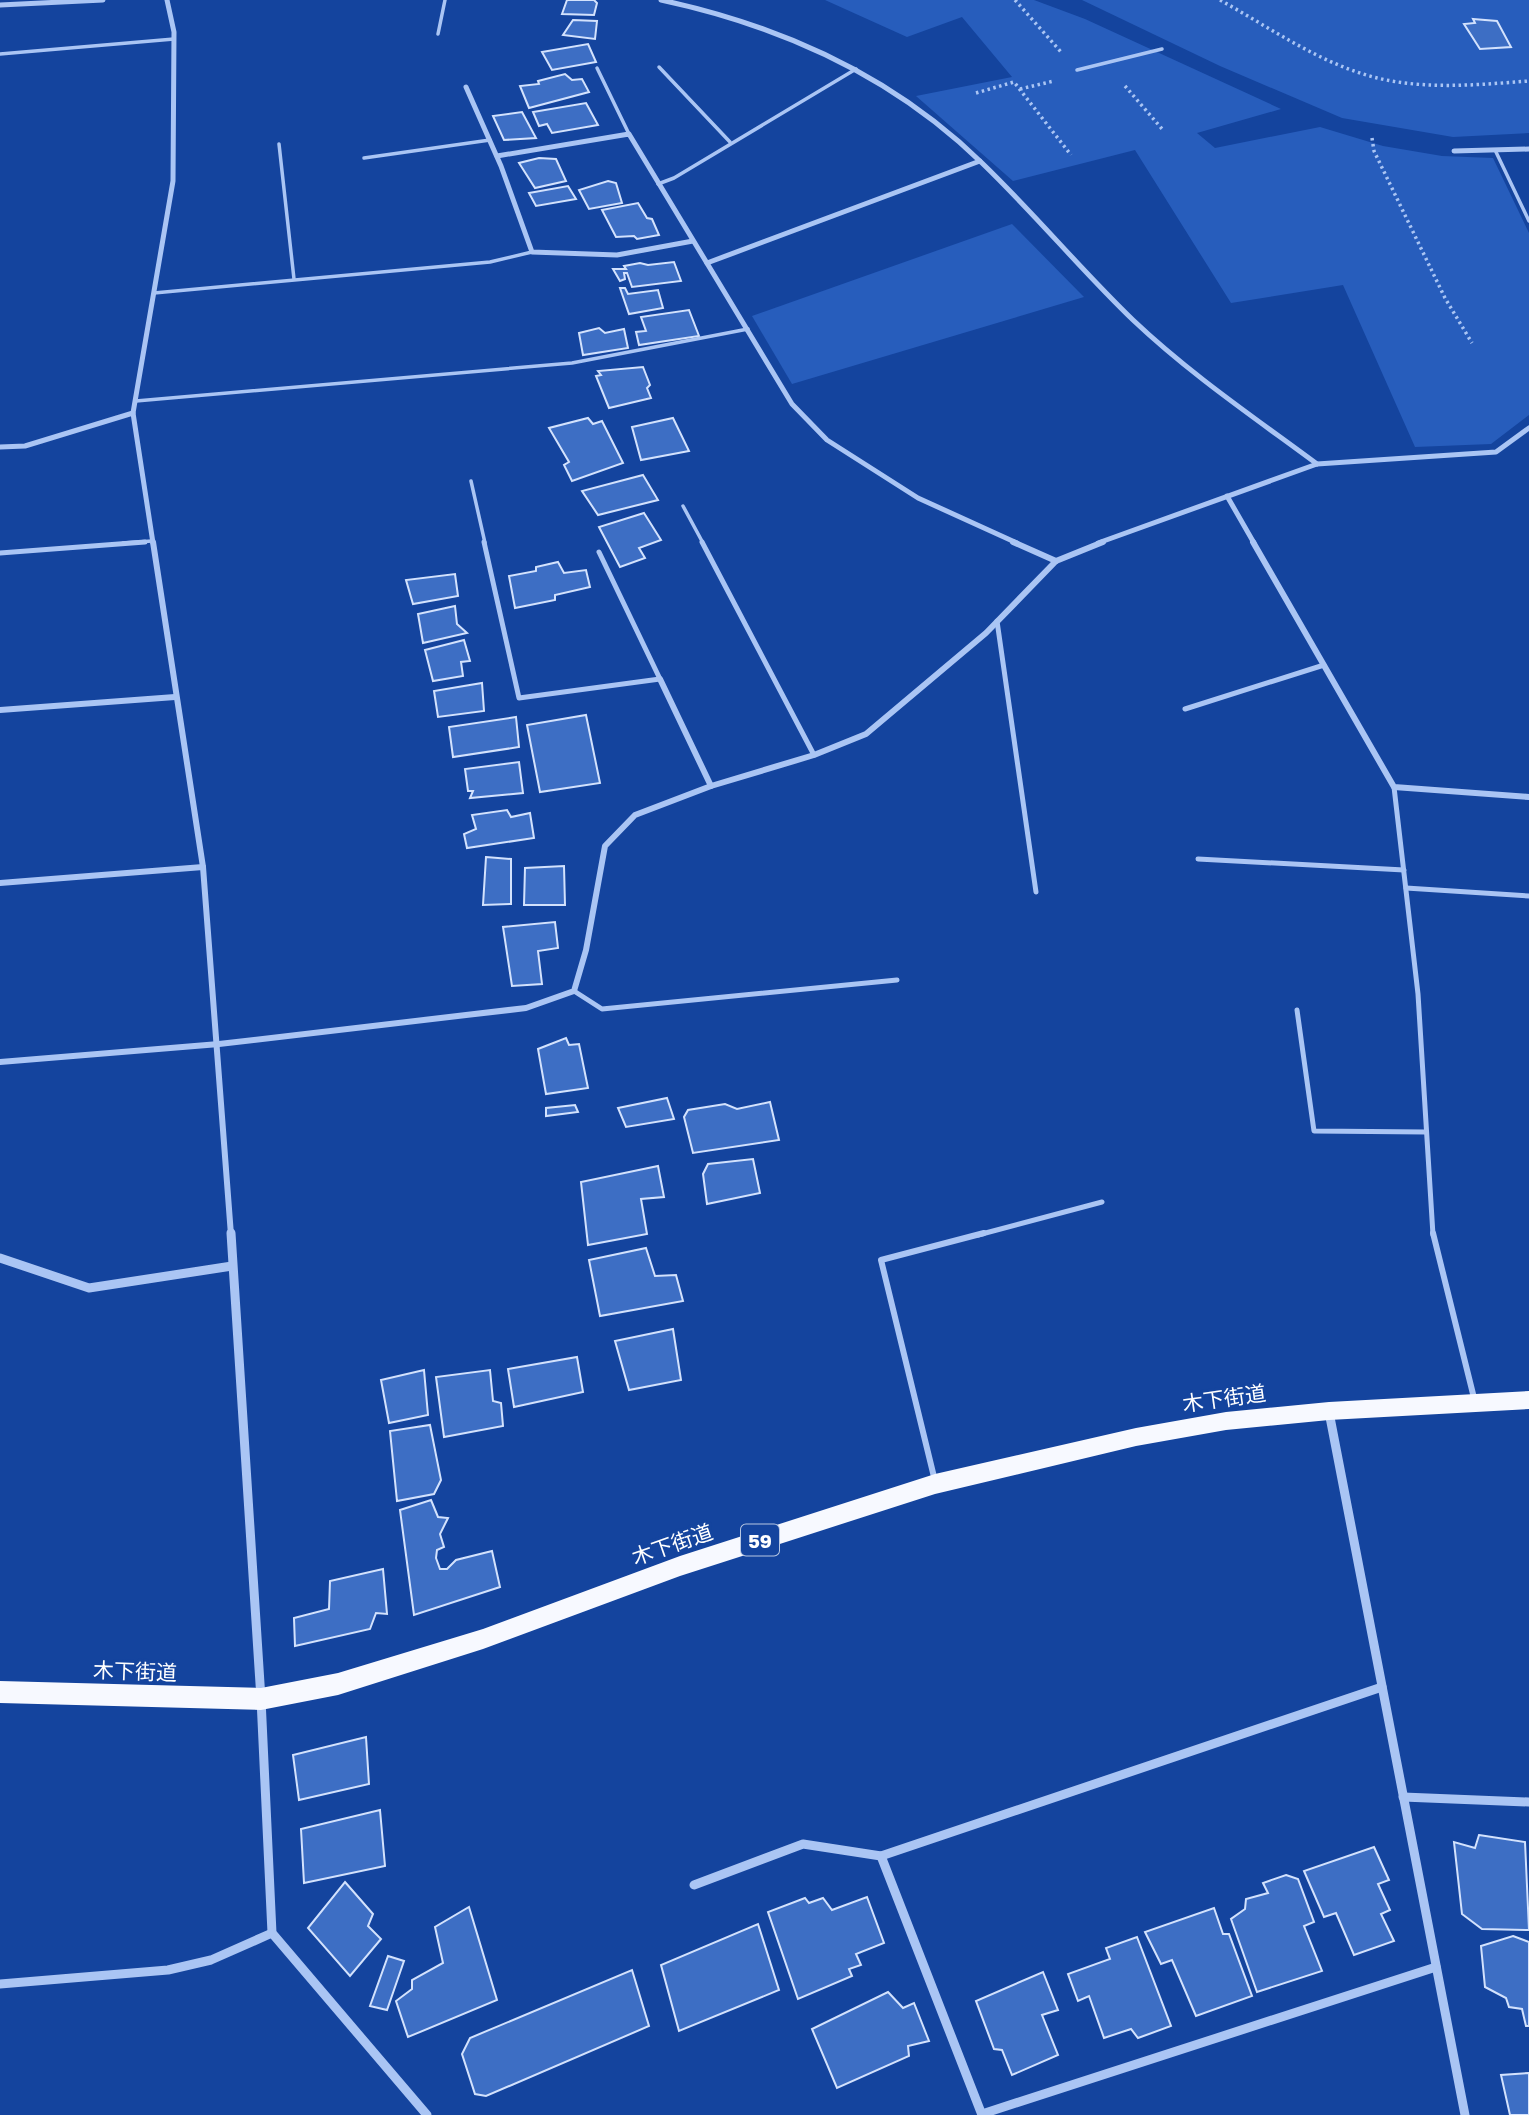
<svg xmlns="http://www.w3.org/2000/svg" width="1529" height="2115" font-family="'Golos Text','Noto Sans JP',sans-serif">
<rect width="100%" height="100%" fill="#14449e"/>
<!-- green -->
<g fill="#275dbc">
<polygon points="825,0 1034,0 1085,19 1281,109 1197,133 1215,148 1320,127 1383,146 1442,156 1493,158 1529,233 1529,415 1491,444 1415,447 1343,285 1231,303 1135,150 1013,181 916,96 1012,77 962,17 907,37"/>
<polygon points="1082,0 1529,0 1529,133 1453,137 1342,118 1220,66"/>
<polygon points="1012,224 1084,297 792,384 752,316"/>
</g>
<!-- building -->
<g fill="#3d6ec4" stroke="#d3e2fd" stroke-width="2">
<polygon points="594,0 597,3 594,15 562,14 567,0"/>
<polygon points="1473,19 1497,21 1511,47 1480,49 1464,24 1475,23"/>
<polygon points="573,20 597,21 595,39 563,35"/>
<polygon points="588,44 596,62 552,70 542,52"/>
<polygon points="565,74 572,80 582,79 589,92 529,108 520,86 539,84 538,81"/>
<polygon points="586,103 598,125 552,133 547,124 539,126 533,112"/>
<polygon points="522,112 536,138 504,140 493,116"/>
<polygon points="539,158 556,159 566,181 535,188 519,163"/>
<polygon points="608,181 616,183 622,203 589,209 579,190"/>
<polygon points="568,186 576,199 536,206 529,193"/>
<polygon points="638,203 647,218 652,219 659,235 637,239 634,236 616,237 602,210"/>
<polygon points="674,262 681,281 632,287 627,273 624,273 625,279 620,281 613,269 626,269 624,266 640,263 648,265"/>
<polygon points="620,288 625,288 628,294 658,290 663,308 629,314"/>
<polygon points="689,310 699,336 639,345 636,332 646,331 641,317"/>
<polygon points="599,328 605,333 624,329 628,348 583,355 579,333"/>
<polygon points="643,367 650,385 647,388 651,398 609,408 596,376 601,375 598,371"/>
<polygon points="588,418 593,424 602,421 623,463 572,481 564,465 569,462 549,428"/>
<polygon points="673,418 689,451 641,460 632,427"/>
<polygon points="643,475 658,500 598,515 582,491"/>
<polygon points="644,513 661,540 639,548 645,558 620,567 599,527"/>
<polygon points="558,562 564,573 586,570 590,587 555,595 555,600 515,608 509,576 536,571 536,567"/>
<polygon points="455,574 458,596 413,604 406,580"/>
<polygon points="455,606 457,624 467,633 423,643 418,614"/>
<polygon points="464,640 470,661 461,662 463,676 433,681 425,650"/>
<polygon points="482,683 484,711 438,717 434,691"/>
<polygon points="586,715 600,783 540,792 527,725"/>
<polygon points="516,717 519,747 453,757 449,727"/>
<polygon points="519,762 523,793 470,798 473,791 468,791 465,769"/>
<polygon points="507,810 511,817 530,813 534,838 467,848 464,834 476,829 472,815"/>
<polygon points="486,857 511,859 511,904 483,905"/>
<polygon points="564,866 565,905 524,905 525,868"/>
<polygon points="555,922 558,948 538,951 542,984 512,986 503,927"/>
<polygon points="566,1038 569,1045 579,1044 588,1088 546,1094 538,1049"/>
<polygon points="667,1098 674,1119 626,1127 618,1108"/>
<polygon points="770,1102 779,1140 693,1153 684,1117 688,1110 725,1104 737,1109"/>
<polygon points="575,1105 578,1112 546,1116 546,1108"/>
<polygon points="753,1159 760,1193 707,1204 703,1174 708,1164"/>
<polygon points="658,1166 664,1197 641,1199 647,1234 588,1245 581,1182"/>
<polygon points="646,1248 655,1276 676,1275 683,1301 600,1316 589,1260"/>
<polygon points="673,1329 681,1380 629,1390 615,1341"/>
<polygon points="577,1357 583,1392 514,1407 508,1369"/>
<polygon points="424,1370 428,1415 389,1423 381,1380"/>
<polygon points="490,1370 493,1401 501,1403 503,1426 444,1437 436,1377"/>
<polygon points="430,1425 441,1480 434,1494 397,1501 390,1431"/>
<polygon points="431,1500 438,1517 448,1518 440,1534 444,1547 437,1550 436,1558 440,1569 447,1569 456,1560 492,1551 500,1587 414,1615 400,1510"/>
<polygon points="383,1569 387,1614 376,1613 370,1629 295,1646 294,1618 329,1609 330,1581"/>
<polygon points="366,1737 369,1784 299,1800 293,1755"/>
<polygon points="380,1810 385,1866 304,1883 301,1829"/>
<polygon points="1479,1835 1525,1842 1529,1930 1482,1929 1462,1914 1454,1842 1475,1848"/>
<polygon points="1374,1847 1389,1880 1378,1884 1390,1910 1381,1914 1394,1941 1354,1955 1336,1913 1324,1917 1304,1871"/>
<polygon points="1286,1875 1298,1879 1314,1922 1304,1926 1322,1971 1257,1992 1231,1919 1245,1909 1246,1899 1268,1893 1263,1883"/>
<polygon points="345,1882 373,1914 368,1926 381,1939 350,1976 308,1928"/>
<polygon points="867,1897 884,1943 856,1954 861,1965 849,1969 852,1976 798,1999 768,1912 805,1898 809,1903 823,1898 832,1910"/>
<polygon points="469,1907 497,2000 408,2037 396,2001 412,1989 412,1980 443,1963 435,1927"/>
<polygon points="1214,1908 1223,1934 1229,1934 1252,1996 1196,2016 1172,1960 1161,1964 1145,1932"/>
<polygon points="758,1924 779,1990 679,2031 661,1965"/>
<polygon points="1513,1936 1529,1942 1529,2026 1526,2026 1522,2009 1509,2007 1506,1998 1485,1987 1481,1946"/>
<polygon points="1137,1937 1171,2026 1138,2038 1131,2029 1104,2038 1089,1996 1078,2001 1068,1974 1110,1959 1106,1948"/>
<polygon points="388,1956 404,1961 387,2010 370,2006"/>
<polygon points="632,1970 649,2026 486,2096 475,2094 462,2054 470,2038"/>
<polygon points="1043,1972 1058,2010 1042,2015 1058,2055 1012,2075 1002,2050 994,2049 976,2001"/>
<polygon points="888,1992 903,2008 914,2003 929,2041 908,2046 909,2056 837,2088 812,2029"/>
<polygon points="1529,2073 1529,2115 1510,2115 1501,2075"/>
</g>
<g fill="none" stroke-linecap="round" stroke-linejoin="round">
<!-- path -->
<g stroke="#aac5f4" stroke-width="3.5" stroke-dasharray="2.5 3.5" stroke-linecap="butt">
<polyline points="1015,0 1061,52"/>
<path d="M1220,0C1267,26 1312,58 1363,74C1416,91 1475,85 1529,81"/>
<polyline points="1125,86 1163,130"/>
<polyline points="1020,89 1054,81"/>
<polyline points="976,93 1014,82 1071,155"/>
<polyline points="1372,138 1374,151 1445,298 1472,343"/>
</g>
<!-- lane-far2 -->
<g stroke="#aac5f4" stroke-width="3.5">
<polyline points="438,34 445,0"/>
<polyline points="0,54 174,39"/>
<polyline points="659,67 730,142"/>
<polyline points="597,68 629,134"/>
<polyline points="1077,70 1162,49"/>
<polyline points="279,144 294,279"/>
<polyline points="1496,152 1529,221"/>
<polyline points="364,158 490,140"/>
<polyline points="658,184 674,178 856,69"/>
<polyline points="154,293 490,262 532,252"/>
<polyline points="136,401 572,363 748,329"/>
<polyline points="471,481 485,543"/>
<polyline points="683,506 703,543"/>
<polyline points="123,543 152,541"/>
</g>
<!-- lane-far1 -->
<g stroke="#aac5f4" stroke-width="5">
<polyline points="484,542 519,698 660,679 599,552"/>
<polyline points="702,542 814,755"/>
<polyline points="0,553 145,542"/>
<polyline points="997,621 1036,892"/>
<polyline points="1185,709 1324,665"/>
<polyline points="1394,787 1418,994 1433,1235"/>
<polyline points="1198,859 1404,870"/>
<polyline points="1406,888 1529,896"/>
<polyline points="574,991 602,1009 897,980"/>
<polyline points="1297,1010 1314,1131 1426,1132"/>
<polyline points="978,1235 1102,1202"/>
</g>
<!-- lane -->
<g stroke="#aac5f4" stroke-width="6">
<polyline points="1433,1233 1474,1398"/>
<polyline points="935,1481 881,1260 984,1233"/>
</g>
<!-- street-far2 -->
<g stroke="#aac5f4" stroke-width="5">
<path d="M661,0C782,26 893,76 982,163C1035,214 1081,270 1133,320C1190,374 1255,418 1317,464"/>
<polyline points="0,5 103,0"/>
<polyline points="466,87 501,166 532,252 617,255 693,241"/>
<polyline points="1454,151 1529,149"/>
<polyline points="497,156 629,134 792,404 827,440 918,498 1017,543"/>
<polyline points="707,263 980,161"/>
<polyline points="0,447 25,446 133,413"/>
<polyline points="1227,496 1254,543"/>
<polyline points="153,543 133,413 173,181 174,32 167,0"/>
<polyline points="1098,543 1317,464 1496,452 1529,428"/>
</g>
<!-- street-far1 -->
<g stroke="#aac5f4" stroke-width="6">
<polyline points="153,542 203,867 231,1235"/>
<polyline points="1013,542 1056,561"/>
<polyline points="1253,542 1394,787 1529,797"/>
<polyline points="660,679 711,786"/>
<polyline points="0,710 175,697"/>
<polyline points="0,883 203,867"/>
<polyline points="0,1062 219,1044 526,1008 574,991 586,950 605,846 635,815 711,786 814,755 866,734 986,633 1056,561 1103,542"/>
</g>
<!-- street -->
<g stroke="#aac5f4" stroke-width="9">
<polyline points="231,1233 261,1699 272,1933 427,2115"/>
<polyline points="0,1258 89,1288 232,1266"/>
<polyline points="1329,1412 1465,2115"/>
<polyline points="1403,1797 1529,1802"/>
<polyline points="881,1856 982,2115"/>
<polyline points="694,1885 803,1844 881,1856 1382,1687"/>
<polyline points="0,1984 168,1970 211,1960 272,1933"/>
<polyline points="982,2114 1436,1967"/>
</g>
<!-- primary -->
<polygon fill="#f7f9ff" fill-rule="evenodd" points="1529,1391 1529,1409 1329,1420 1226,1430 1136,1446 935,1494 680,1576 483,1649 338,1695 261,1710 0,1703 0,1681 261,1688 338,1673 483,1629 680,1556 935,1474 1136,1428 1226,1412 1329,1402"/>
</g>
<g text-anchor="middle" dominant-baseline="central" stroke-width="6" stroke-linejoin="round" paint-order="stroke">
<!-- shield labels -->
<rect fill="#14449e" stroke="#b8c7e2" stroke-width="2" x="741" y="1524.5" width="38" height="31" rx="5"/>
<g font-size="19" font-weight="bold" fill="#fff">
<text x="760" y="1540">59</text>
</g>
<!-- street labels -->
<g font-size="21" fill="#fff" stroke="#14449e">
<text transform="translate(1224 1398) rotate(-8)">木下街道</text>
<text transform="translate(672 1544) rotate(-19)">木下街道</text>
<text transform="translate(135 1671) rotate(2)">木下街道</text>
</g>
</g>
</svg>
